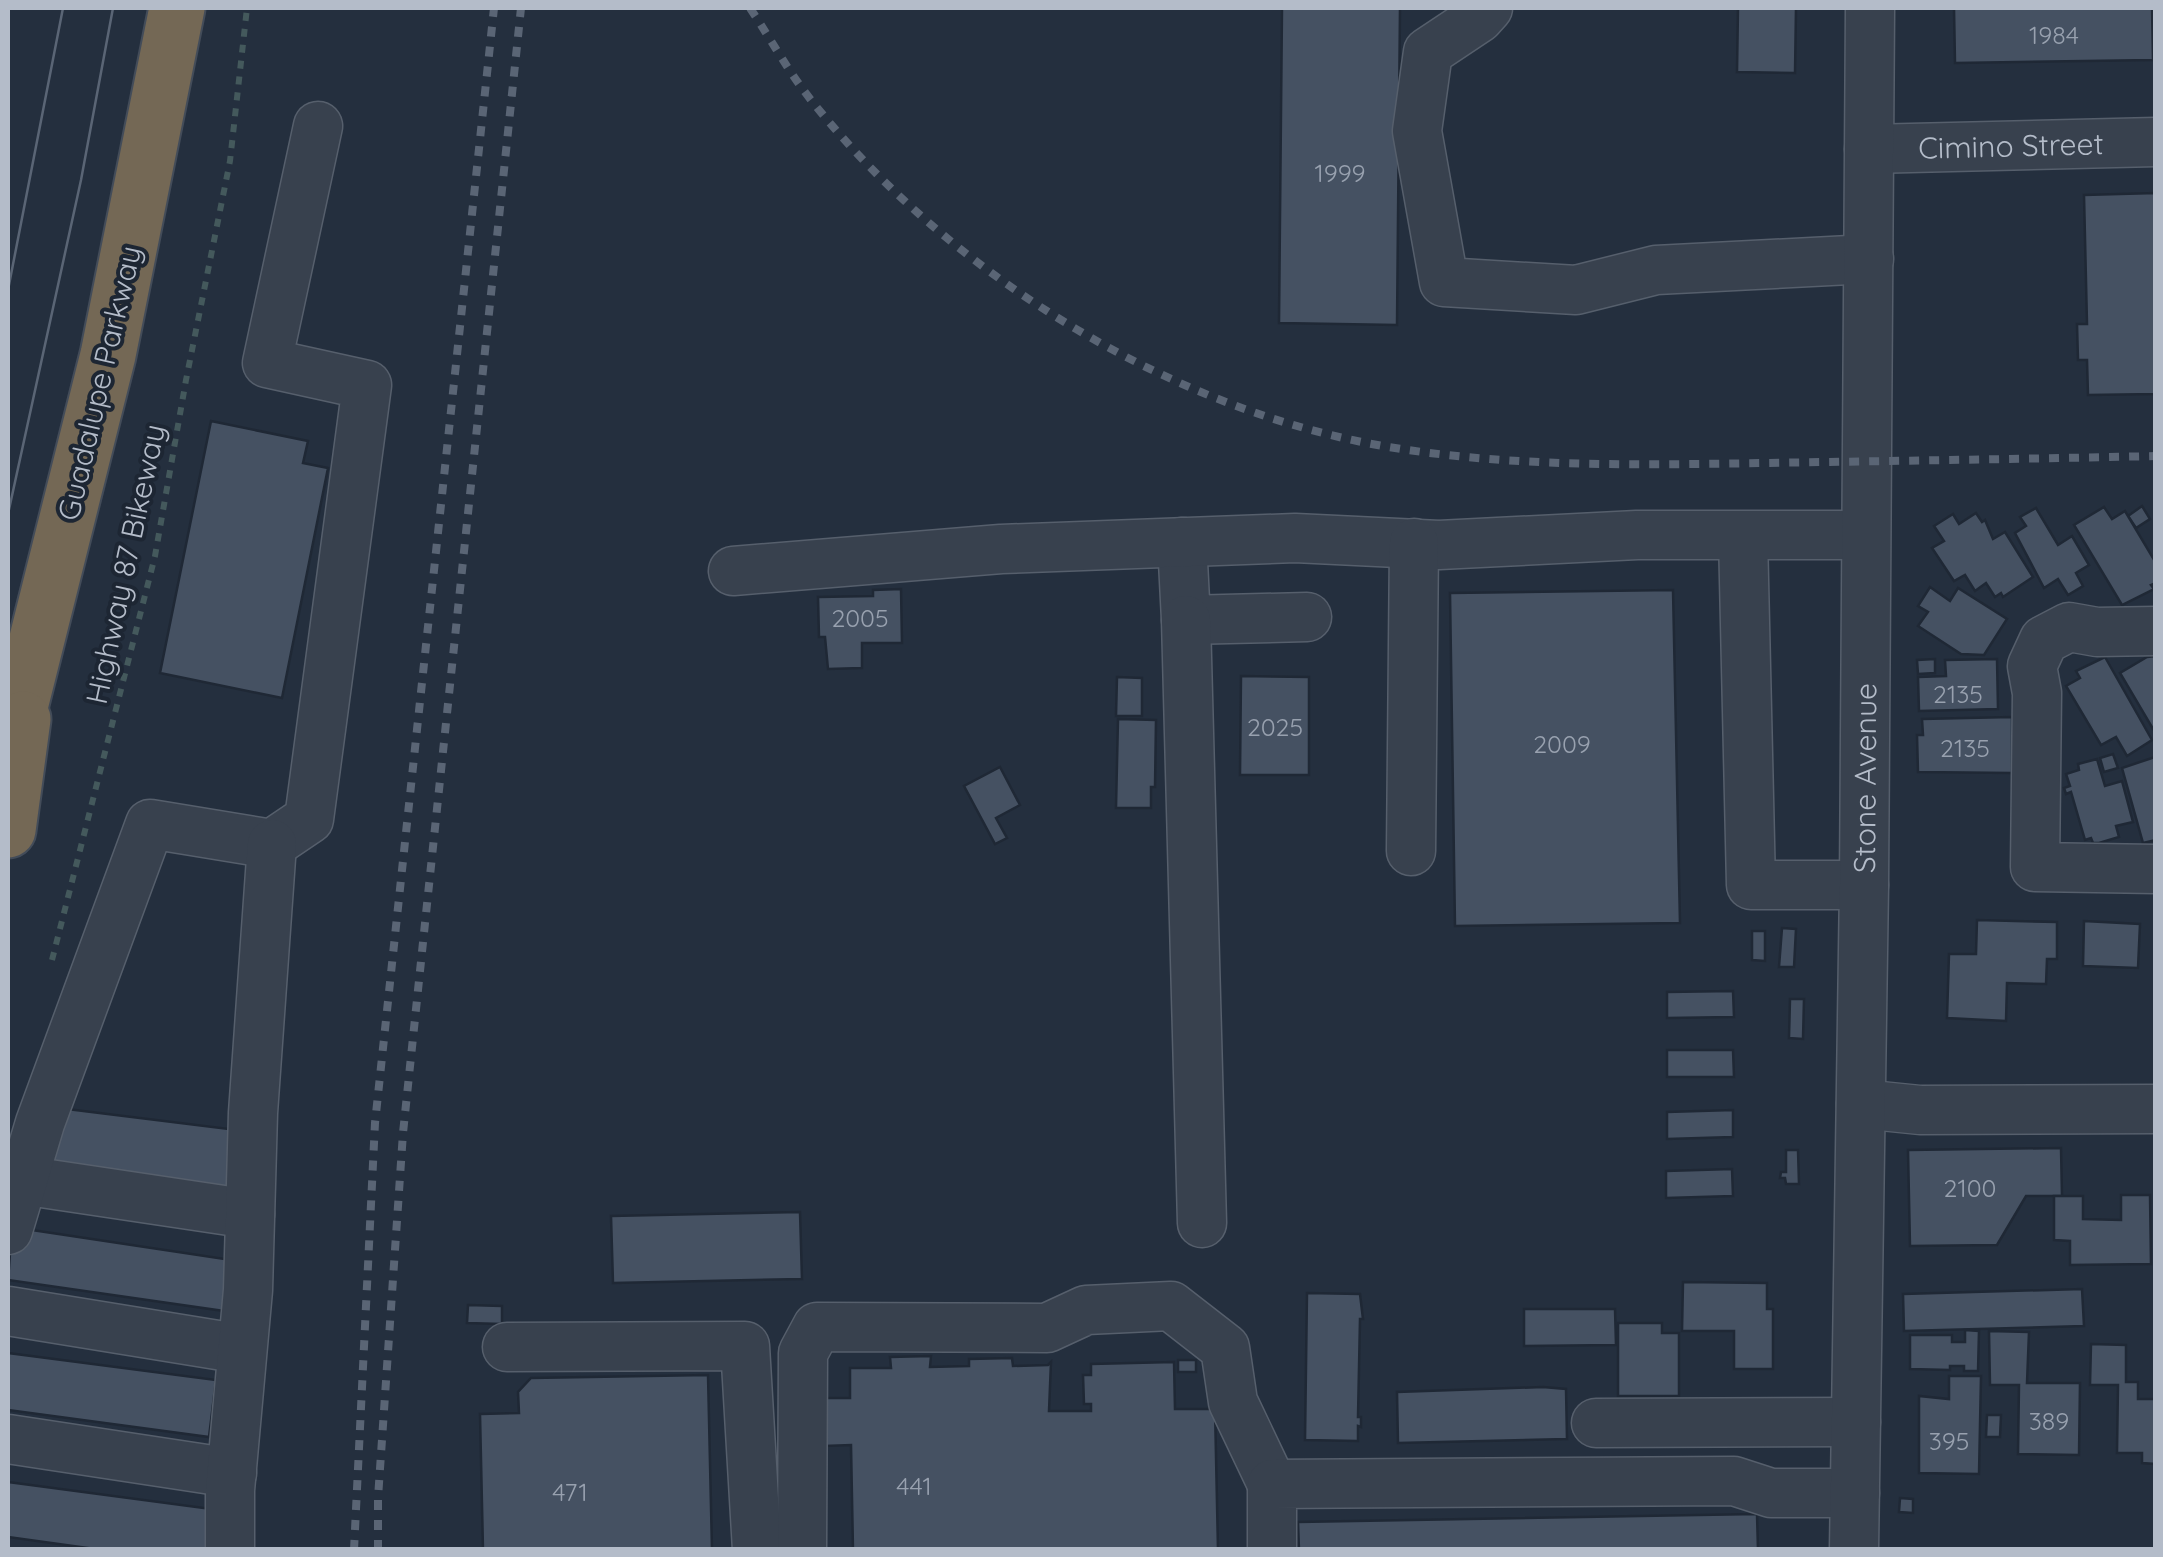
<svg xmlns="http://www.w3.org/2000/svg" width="2163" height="1557" font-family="Quicksand,sans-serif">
<rect width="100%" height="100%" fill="#242f3e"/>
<!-- building -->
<g fill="#455162" stroke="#1f2835" stroke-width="2.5">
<polygon points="1282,8 1400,8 1397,325 1279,323"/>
<polygon points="1738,8 1796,8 1795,73 1737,72"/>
<polygon points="1954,8 2152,8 2153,60 1955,63"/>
<polygon points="2156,193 2156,394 2088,395 2087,360 2078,360 2077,324 2087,324 2084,195"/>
<polygon points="211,421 308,441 303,463 328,468 282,698 160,673"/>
<polygon points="2142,506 2150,519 2136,528 2128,516"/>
<polygon points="2104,507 2112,519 2125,511 2156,563 2156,583 2151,585 2154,589 2122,605 2074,525"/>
<polygon points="2036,508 2058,545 2072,536 2089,565 2076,573 2083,586 2068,595 2058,579 2044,588 2015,533 2026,526 2020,517"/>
<polygon points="1976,513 1982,522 1985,520 1993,539 2005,532 2033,577 2003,597 2001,593 1995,597 1986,583 1975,591 1965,575 1954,581 1932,548 1944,541 1934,526 1953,514 1959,524"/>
<polygon points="1930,587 1950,601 1958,588 2007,619 1984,655 1961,654 1918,626 1928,612 1918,606"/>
<polygon points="901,589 902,643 862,643 862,668 828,669 825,637 819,637 818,597 873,596 873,590"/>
<polygon points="1673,590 1680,923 1455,926 1450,593"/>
<polygon points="2156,656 2156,727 2153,729 2120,673 2147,657"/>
<polygon points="2105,657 2152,740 2127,756 2116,737 2101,745 2066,686 2080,678 2076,671"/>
<polygon points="1935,659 1935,673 1918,674 1917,660"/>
<polygon points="1997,659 1998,709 1919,711 1918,677 1946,676 1945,660"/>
<polygon points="1241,676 1309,677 1309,775 1240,775"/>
<polygon points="1117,677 1142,678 1142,716 1116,716"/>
<polygon points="2012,717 2012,773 1918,772 1917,735 1923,735 1922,719"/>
<polygon points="1118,719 1156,720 1155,787 1151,787 1151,808 1116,808"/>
<polygon points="2113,754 2118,768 2104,772 2100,758"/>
<polygon points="2155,757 2156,840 2143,843 2122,768"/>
<polygon points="2097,759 2105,786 2122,781 2133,822 2116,826 2119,837 2099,843 2093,843 2091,838 2085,840 2071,792 2066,794 2064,788 2070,786 2066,774 2079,770 2078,764"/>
<polygon points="1000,767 1020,805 996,818 1007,838 995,844 964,786"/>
<polygon points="1977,920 2057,922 2057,959 2047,959 2046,984 2007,983 2006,1021 1947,1018 1949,954 1976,954"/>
<polygon points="2084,921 2140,924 2138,968 2083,966"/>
<polygon points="1782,928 1796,929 1794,967 1779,967"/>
<polygon points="1752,931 1765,931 1765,961 1752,960"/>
<polygon points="1733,991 1734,1017 1667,1018 1667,992"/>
<polygon points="1790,999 1804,999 1803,1039 1789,1038"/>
<polygon points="1667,1050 1733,1050 1734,1077 1667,1077"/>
<polygon points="59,1108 237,1130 230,1188 52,1166"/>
<polygon points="1733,1110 1733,1137 1667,1139 1667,1112"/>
<polygon points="2061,1148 2062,1196 2026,1196 1997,1245 1910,1246 1908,1150"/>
<polygon points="1786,1150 1798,1150 1799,1184 1786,1184 1785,1178 1780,1178 1781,1172 1786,1172"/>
<polygon points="1732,1169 1733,1196 1666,1198 1666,1171"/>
<polygon points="2121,1195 2150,1195 2151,1264 2070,1265 2070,1241 2054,1240 2054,1196 2083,1196 2083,1219 2121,1220"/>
<polygon points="800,1212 802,1279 613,1283 611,1216"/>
<polygon points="12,1227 238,1261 231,1312 8,1280"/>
<polygon points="1683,1282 1767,1283 1767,1309 1773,1309 1773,1369 1734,1369 1734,1331 1682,1331"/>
<polygon points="2082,1289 2084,1326 1904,1331 1903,1294"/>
<polygon points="1307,1293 1360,1294 1363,1319 1360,1319 1358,1417 1361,1417 1361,1427 1358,1426 1358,1441 1305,1440"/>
<polygon points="468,1305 502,1306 502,1324 467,1323"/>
<polygon points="1524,1309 1615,1309 1616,1345 1524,1346"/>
<polygon points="1618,1323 1662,1323 1662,1333 1679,1333 1679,1396 1618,1396"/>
<polygon points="1965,1330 1979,1331 1978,1371 1964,1371 1964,1366 1950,1366 1950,1370 1910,1369 1910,1335 1952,1335 1952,1342 1965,1342"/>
<polygon points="1989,1331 2029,1332 2027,1383 2080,1383 2079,1455 2018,1454 2019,1385 1990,1385"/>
<polygon points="2091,1344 2126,1345 2126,1382 2138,1382 2138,1399 2156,1399 2156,1468 2155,1464 2142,1463 2142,1453 2117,1453 2118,1385 2090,1385"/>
<polygon points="8,1353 216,1380 209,1437 8,1410"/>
<polygon points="931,1356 930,1367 969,1366 969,1359 1012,1358 1013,1366 1048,1365 1051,1362 1049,1411 1091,1411 1091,1404 1084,1404 1083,1375 1091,1375 1091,1364 1174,1362 1175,1409 1215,1409 1218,1550 853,1550 851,1445 824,1446 824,1398 850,1398 850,1368 891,1368 890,1357"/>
<rect x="1178" y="1360" width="18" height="12"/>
<polygon points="708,1375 712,1550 483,1550 480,1414 519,1413 518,1392 531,1378"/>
<polygon points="1949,1376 1981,1376 1979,1474 1919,1473 1919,1396 1949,1399"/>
<polygon points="1543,1387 1566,1389 1567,1439 1398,1443 1397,1392"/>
<polygon points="1987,1415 2001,1415 2000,1437 1986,1437"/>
<polygon points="8,1482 219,1510 214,1550 102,1550 8,1537"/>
<polygon points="1900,1498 1913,1499 1913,1513 1899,1512"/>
<polygon points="1757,1514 1758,1550 1299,1550 1298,1522"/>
</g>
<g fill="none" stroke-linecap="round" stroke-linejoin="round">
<defs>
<g id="minor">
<polyline points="1488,8 1479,18 1428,52 1417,131 1444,282 1576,290 1656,270 1869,259"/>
<path id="s1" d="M1869,149L2156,142"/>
<polyline points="1743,536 1751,885 1864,885"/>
<polyline points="1182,542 1186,620 1307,617"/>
<polyline points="733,571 1001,549 1295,538 1439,545 1637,535 1865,535"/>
<polyline points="1186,620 1202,1223"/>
<polyline points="2156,631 2097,632 2069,627 2044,640 2032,666 2037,693 2035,867 2156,869"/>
<polyline points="1411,851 1414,543"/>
<polyline points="1861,1104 1920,1110 2156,1109"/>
<polyline points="22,1180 250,1214"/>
<polyline points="8,1230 40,1123 150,824 272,844 309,819 367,385 267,363 318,126"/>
<polyline points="8,1311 242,1349"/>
<polyline points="507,1347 745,1346 757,1550"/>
<polyline points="1596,1423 1856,1422"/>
<polyline points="8,1439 232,1473"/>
<polyline points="230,1550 230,1490 248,1290 253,1113 272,844"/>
<polyline points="802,1550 803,1353 817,1327 1047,1328 1086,1310 1171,1306 1225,1348 1233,1402 1272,1484"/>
<polyline points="1272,1550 1272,1484 1734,1481 1771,1493 1855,1493"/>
<path id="s2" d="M1854,1550L1864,885L1870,8"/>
</g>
<g id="highway">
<polyline points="8,755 108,355 177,8"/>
<polyline points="8,830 23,719"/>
</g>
</defs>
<!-- minor casing -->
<use href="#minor" stroke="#565f6c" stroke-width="51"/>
<!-- highway casing -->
<use href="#highway" stroke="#434c59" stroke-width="59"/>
<!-- path -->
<polyline stroke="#44595c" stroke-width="6" stroke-dasharray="8 8" stroke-linecap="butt" points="52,960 155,556 186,380 230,161 247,8"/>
<!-- minor -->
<use href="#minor" stroke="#38414e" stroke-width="48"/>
<!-- highway -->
<use href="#highway" stroke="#746855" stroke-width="55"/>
<!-- tram -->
<g stroke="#5a6575" stroke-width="2.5">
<polyline points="8,290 63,8"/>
<polyline points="8,514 81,180 113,8"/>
</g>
<!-- rail -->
<g stroke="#5a6575" stroke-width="8" stroke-dasharray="10 10" stroke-linecap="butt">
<path d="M750,8C770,38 788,71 811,100C952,278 1181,418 1408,450C1525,467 1644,465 1762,463C1893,461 2024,459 2156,456"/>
<polyline points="354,1550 375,1123 494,8"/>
<polyline points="378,1550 378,1498 403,1133 521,8"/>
</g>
</g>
<g text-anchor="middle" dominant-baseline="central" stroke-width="8" stroke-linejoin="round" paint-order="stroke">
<!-- number labels -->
<g font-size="25" fill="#98a1af">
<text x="2054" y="34">1984</text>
<text x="1340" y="172">1999</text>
<text x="860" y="617">2005</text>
<text x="1958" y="693">2135</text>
<text x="1275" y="726">2025</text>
<text x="1562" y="743">2009</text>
<text x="1965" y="747">2135</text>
<text x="1970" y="1187">2100</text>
<text x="2049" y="1420">389</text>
<text x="1949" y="1440">395</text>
<text x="914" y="1485">441</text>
<text x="570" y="1491">471</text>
</g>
<!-- street labels -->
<g font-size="30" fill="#b4bcc9" stroke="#1d2633">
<text stroke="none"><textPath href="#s1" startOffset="142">Cimino Street</textPath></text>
<text transform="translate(99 383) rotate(-77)">Guadalupe Parkway</text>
<text transform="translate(125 564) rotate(-78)">Highway 87 Bikeway</text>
<text stroke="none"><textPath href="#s2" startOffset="772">Stone Avenue</textPath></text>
</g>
</g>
<!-- border -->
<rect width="2163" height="1557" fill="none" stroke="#b4bcc9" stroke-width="20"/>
</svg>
